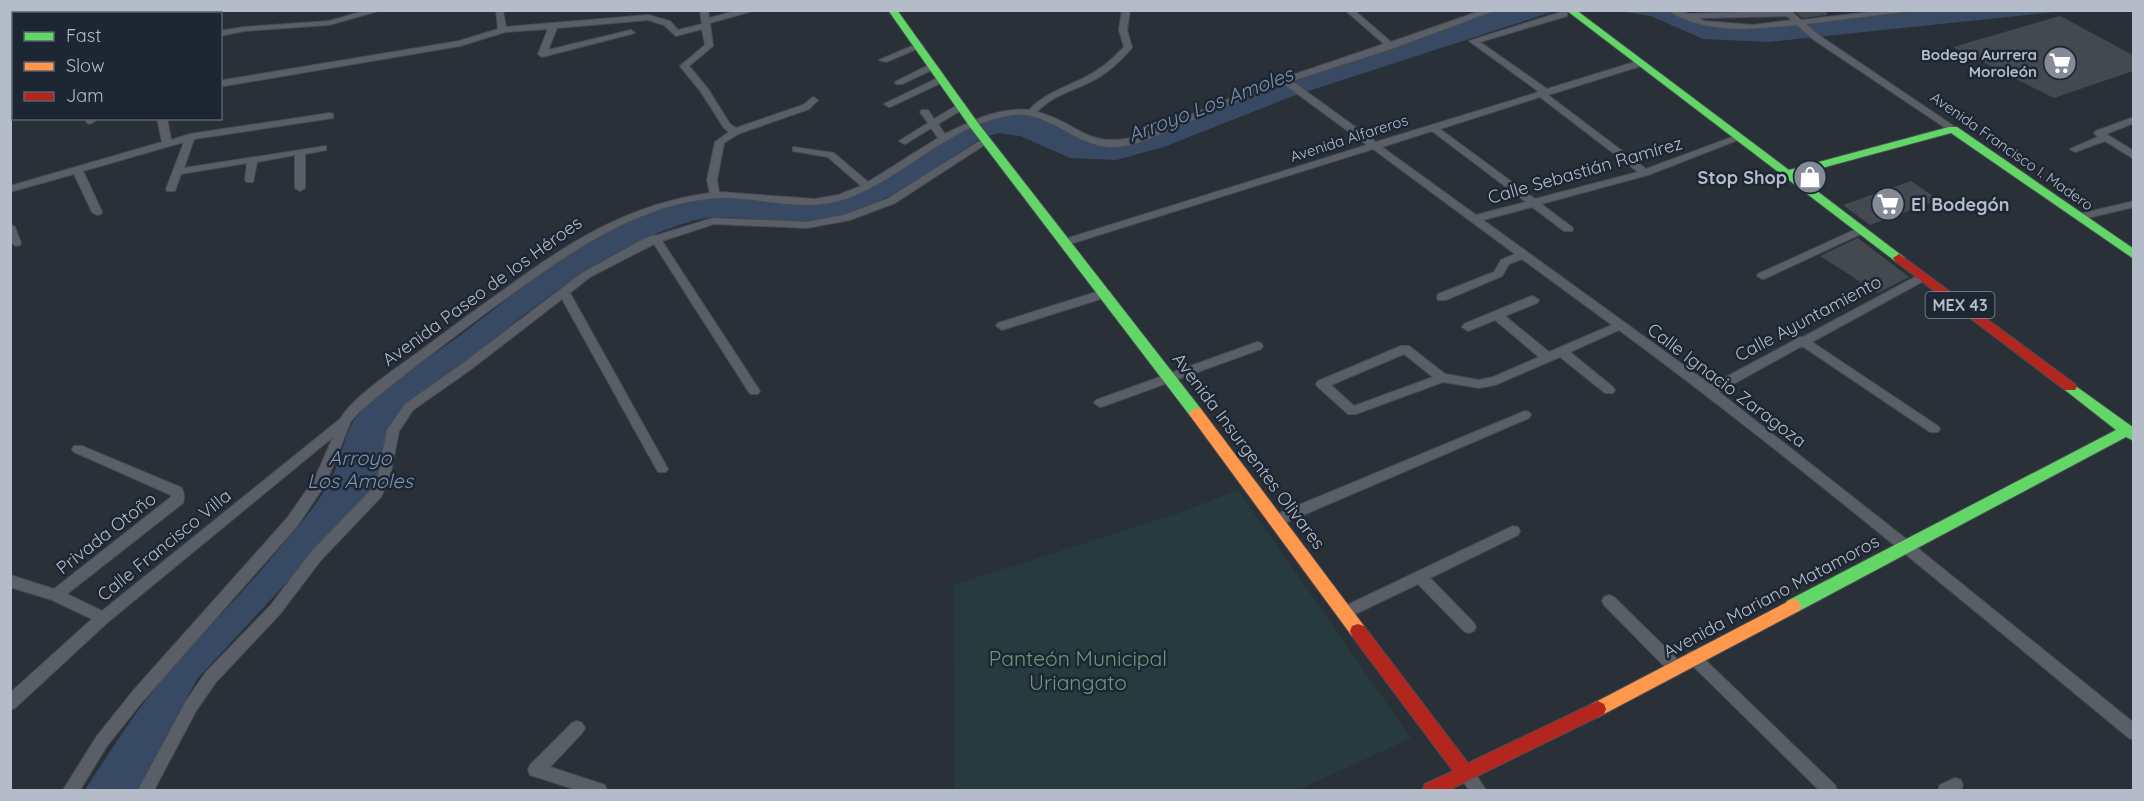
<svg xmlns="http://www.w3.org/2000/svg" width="2144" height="801" font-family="Quicksand,sans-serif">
<rect width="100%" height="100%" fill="#2a3038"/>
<!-- green -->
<polygon fill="#273a3e" points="1238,490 1411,738 1298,790 955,790 953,585 1179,513"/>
<!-- water -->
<g fill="#384963">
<path d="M1494,11H1555L1293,96L1164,147L1116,160L1070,158L1020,136L999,133L983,137C929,171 879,213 814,221C781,225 748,216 715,217C697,218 679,225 663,231C570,266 482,353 402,410L389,429L383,468L373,490L197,679L137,790H85C109,753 133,715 161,681C195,640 234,603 268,562C290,535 317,508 332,477C342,458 344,431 358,415C386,384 425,361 458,337C514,295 568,245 634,217C662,204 700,195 731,198C769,201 807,209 844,198C904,182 952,118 1017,114C1054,111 1084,149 1123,146L1231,104Z"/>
<polygon points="1619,11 1669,11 1719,27 1754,29 1920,11 2064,11 1769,42 1703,39 1651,16"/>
</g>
<!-- building -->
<g fill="#444950">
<polygon points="1794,10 1827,10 1827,15 1802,18"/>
<polygon points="2060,16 2133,55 2133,71 2054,98 1953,47"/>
<polygon points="1911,181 1939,200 1870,225 1843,205"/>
<polygon points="1858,238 1909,277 1878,293 1820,256"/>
</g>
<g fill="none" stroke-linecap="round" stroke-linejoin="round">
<defs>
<g id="street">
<polygon points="172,10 181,10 178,14 169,14"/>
<polygon points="367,10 382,10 329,25 244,31 220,36 220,31 244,27 329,21"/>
<path d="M496,10L503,12L506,27L648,15L670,21L678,30L702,24L700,10H708L709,18L740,10H756L710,23L713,46L689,66L708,89L730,124L736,128L803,105L813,97L818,100L809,109L738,134L724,143L717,180L719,192L815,199L838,195L861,186L828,157L793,151V147L834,153L868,182L938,138L931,128L907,143L904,144L899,141L928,123L920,112L922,110H928L934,119L959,104H965V108L938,124L945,134C971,121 999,107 1029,110C1044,94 1063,88 1082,79C1099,71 1112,60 1124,47L1119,30L1122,10H1130L1127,30L1132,47L1131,49C1119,62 1107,74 1090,82C1072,91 1051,96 1037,112C1080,123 1085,149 1136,137L1266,84L1384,44L1345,10H1354L1391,42L1483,10H1496L1394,48L1292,81L1376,142L1536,93L1538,91L1469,41L1561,12H1567V16L1480,42L1547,89L1638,61H1644V65L1548,95L1646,169L1735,136L1738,135L1743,138L1648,175L1541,204L1572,227L1573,229L1572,231H1564L1532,207L1483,220L1711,385L1795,340L1797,337H1803L1919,275H1927L1928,277L1927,279L1812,342L1938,426L1940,429L1938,432H1930L1802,346L1719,392L1910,542L2134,723V740L2129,738C1961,600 1794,459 1619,330L1570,352L1613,387L1615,390L1613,393H1605L1560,357L1495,385L1479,388L1443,382L1356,414H1348L1318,387L1316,384L1318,381L1401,346H1409L1445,374L1479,380L1493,377L1539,357L1495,320L1468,331L1462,327L1464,324L1529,297L1533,296L1539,300L1537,303L1505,316L1549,352L1612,325L1522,259L1509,264L1502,276L1446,300H1438L1437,297L1438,294L1494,272L1501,260L1515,254L1373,149L1070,244H1062L1061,242L1062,240L1367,145L1284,84C1248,96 1213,112 1178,126C1157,135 1133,148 1109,147C1075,145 1047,110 1012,115C950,124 905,177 848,198C810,212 773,201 735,198C719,197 704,199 688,202C616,217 557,262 498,304C451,339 404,374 359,412L351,421L326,483L298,525L142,702L107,746L80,790H63L97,736L132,692L288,517L315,478L333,437L108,622L15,708L10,710V693L92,619L52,600L10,587V575L54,589L171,497V495L74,452L72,449L74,446H82L182,488C184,493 185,498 183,503L67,594L102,611L340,419C355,395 397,368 420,351C448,330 476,309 505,289C569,242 629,204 710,193L707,180L715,142L729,132L724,128L701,92L680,66L705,45L702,29L676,36L664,25L648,20L557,28L548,50L631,30L635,33L542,57L538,54L548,29L505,32L460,46L224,86L220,84L221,81L224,80L459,41L498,29ZM1540,97L1638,172L1535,199L1440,129ZM1432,131L1526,202L1476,215L1382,147ZM1404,354L1433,377L1354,406L1331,385Z"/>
<path d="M1667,10H1679L1689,14L1790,10L1801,20L1887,10H1919L1806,24L1820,36L1958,129L1953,132L1950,131L1814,40L1797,25C1754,29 1705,35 1667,10ZM1787,16L1792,20L1753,25L1704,21L1699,18Z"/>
<polygon points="917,44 924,46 886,62 879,60"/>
<polygon points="933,63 937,66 936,68 902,84 896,84 895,82"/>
<polygon points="942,76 946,79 945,81 892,106 889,107 884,104"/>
<polygon points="330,113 333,114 333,118 194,139 184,168 326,146 326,150 305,154 305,188 300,191 295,188 295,155 257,162 253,182 247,182 245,180 247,163 181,174 175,191 167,191 166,189 184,142 83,171 102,212 101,214 97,215 92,212 74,174 10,192 10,186 162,142 157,118 167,118 171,140 190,134"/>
<polygon points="2134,117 2134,123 2106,134 2134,151 2134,159 2105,141 2075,152 2070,149 2098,137 2094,133 2096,131"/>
<polygon points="85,118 95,118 95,121 90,124 87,123"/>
<polygon points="986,137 991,140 989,142 895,203 850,220 807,228 714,224 662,241 758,388 760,391 758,394 750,394 654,244 590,277 570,293 668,469 666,472 658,472 562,299 470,370 413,410 399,431 390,476 381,497 321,560 280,614 216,682 196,711 154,790 138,790 186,701 206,672 270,606 311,552 371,490 378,476 387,430 405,404 462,364 582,273 638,242 651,236 658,235 713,218 807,222 844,215 887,199"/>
<polygon points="2134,201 2134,207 2079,220 2074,217 2075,215"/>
<polygon points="10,224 15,227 21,243 20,245 16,246 11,243"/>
<polygon points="1861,227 1866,230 1865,232 1766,278 1762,279 1757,276 1758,274"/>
<polygon points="1106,289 1111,293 1110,296 1002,330 996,326 998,323"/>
<polygon points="1257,342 1261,343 1263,346 1261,349 1104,406 1100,407 1094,403 1096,400"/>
<polygon points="1525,411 1529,412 1531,415 1529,418 1280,525 1275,526 1270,525 1268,521 1270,517"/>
<polygon points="1513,526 1518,527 1520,531 1518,535 1430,578 1474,623 1476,627 1474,631 1469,633 1464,631 1418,584 1351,616 1346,618 1341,616 1339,612 1341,608"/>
<polygon points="1609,595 1614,597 1680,662 1682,667 1680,672 1675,673 1670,672 1604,605 1602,601 1604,597"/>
<polygon points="1693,651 1698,653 1835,785 1837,790 1819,790 1688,661 1686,657 1688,653"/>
<polygon points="577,721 582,723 585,728 582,733 550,767 605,785 607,790 577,790 530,775 528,770 530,765 572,723"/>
<polygon points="1466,767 1472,769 1486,790 1469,790 1458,774 1460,769"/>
<polygon points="1955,778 1961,780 1963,785 1961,790 1938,790 1940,785"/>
</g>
<g id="fast">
<polygon points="888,10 897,10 978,123 1201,409 1203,413 1201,417 1191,417 970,127"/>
<polygon points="1566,10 1576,10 1789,170 1949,127 1957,127 2134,249 2134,259 1951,133 1796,175 1905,258 1899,262 1895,261"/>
<polygon points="2070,382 2134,428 2134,441 2126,437 1799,611 1793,613 1787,611 1785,606 1787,601 2116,430 2065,390 2063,387"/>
</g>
<g id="slow">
<polygon points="1196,408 1201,409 1364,626 1366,631 1364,636 1358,638 1352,636 1191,417 1189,413"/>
<polygon points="1793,599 1799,601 1801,606 1799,611 1604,714 1598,717 1592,714 1590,709 1592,704"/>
</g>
<g id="jam">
<polygon points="1899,254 2075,384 2077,387 2075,390 2065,390 1895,261 1893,258"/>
<polygon points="1358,624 1364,626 1468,763 1592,704 1598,701 1604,704 1606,709 1604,714 1449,790 1422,790 1425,784 1453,771 1352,636 1350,631 1352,626"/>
</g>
</defs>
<!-- street casing -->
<use href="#street" stroke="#484c53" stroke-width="2"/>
<!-- fast casing -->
<use href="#fast" stroke="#484c53" stroke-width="2"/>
<!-- slow casing -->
<use href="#slow" stroke="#484c53" stroke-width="2"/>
<!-- jam casing -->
<use href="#jam" stroke="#484c53" stroke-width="2"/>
<!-- street -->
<use href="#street" fill="#5a5e66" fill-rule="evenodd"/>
<!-- fast -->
<use href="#fast" fill="#63d668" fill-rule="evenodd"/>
<!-- slow -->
<use href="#slow" fill="#ff974d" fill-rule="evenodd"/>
<!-- jam -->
<use href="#jam" fill="#b3261e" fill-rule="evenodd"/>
</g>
<!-- icons -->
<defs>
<symbol id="supermarket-disc" viewBox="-11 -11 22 22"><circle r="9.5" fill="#848b96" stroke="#1d2633"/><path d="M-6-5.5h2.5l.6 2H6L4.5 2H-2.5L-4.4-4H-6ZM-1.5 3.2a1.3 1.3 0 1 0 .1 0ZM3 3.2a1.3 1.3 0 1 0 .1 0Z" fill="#fff"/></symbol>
<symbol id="shop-disc" viewBox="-11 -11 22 22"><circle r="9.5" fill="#848b96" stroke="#1d2633"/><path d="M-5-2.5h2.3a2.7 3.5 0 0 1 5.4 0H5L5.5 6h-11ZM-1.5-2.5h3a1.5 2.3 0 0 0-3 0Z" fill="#fff"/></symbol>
</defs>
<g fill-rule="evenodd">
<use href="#supermarket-disc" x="2041" y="44" width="38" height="38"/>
<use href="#shop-disc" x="1791" y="158" width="38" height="38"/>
<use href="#supermarket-disc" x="1869" y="185" width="38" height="38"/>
</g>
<g text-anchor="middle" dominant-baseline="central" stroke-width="5" stroke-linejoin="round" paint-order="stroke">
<!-- far-poi labels -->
<g font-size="15" font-weight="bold" fill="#b4bcc9" stroke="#1d2633" text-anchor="end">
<text x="2037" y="54">Bodega Aurrera<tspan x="2037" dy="17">Moroleón</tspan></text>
</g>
<!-- far-street labels -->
<g font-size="15" fill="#b4bcc9" stroke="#1d2633">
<text transform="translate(1349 138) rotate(-18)">Avenida Alfareros</text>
<text transform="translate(2012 151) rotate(35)">Avenida Francisco I. Madero</text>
</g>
<!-- shield labels -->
<rect fill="#1d2633" stroke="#878f9c" stroke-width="1.5" x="1925.5" y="292" width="69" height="26" rx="4.5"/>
<g font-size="16" font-weight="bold" fill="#b4bcc9">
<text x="1960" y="305">MEX 43</text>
</g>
<!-- street labels -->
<g font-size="18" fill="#b4bcc9" stroke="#1d2633">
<text transform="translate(1585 170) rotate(-16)">Calle Sebastián Ramírez</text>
<text transform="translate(482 291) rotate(-36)">Avenida Paseo de los Héroes</text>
<text transform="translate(1808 318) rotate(-28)">Calle Ayuntamiento</text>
<text transform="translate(1727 385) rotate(37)">Calle Ignacio Zaragoza</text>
<text transform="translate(1249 451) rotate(53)">Avenida Insurgentes Olivares</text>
<text transform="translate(106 533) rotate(-38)">Privada Otoño</text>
<text transform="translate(164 545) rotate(-39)">Calle Francisco Villa</text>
<text transform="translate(1771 596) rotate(-28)">Avenida Mariano Matamoros</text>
</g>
<!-- poi labels -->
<g font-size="18" font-weight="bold" fill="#b4bcc9" stroke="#1d2633" text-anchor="end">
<text x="1787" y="177">Stop Shop</text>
<text x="1911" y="204" text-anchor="start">El Bodegón</text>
</g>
<!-- water labels -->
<g font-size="20" font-style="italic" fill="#7c92b1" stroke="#1d2633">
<text transform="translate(1210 104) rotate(-21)">Arroyo Los Amoles</text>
<text x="360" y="457">Arroyo<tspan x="360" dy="23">Los Amoles</tspan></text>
</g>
<!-- near-park labels -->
<g font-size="21" fill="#6b9a76" stroke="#1d2633">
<text x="1078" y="658">Panteón Municipal<tspan x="1078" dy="24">Uriangato</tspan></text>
</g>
</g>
<!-- border -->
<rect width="2144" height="801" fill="none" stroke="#b4bcc9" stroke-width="24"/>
<!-- legend -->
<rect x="12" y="12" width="210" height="108" fill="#1d2633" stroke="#59626f" stroke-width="1.5"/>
<rect x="24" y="32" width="30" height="9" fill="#63d668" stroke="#59626f" stroke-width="1.5"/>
<text x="66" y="42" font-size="18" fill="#b4bcc9">Fast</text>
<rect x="24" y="62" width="30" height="9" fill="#ff974d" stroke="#59626f" stroke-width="1.5"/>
<text x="66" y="72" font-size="18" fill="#b4bcc9">Slow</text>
<rect x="24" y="92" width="30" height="9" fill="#b3261e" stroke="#59626f" stroke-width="1.5"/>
<text x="66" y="102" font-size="18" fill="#b4bcc9">Jam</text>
</svg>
